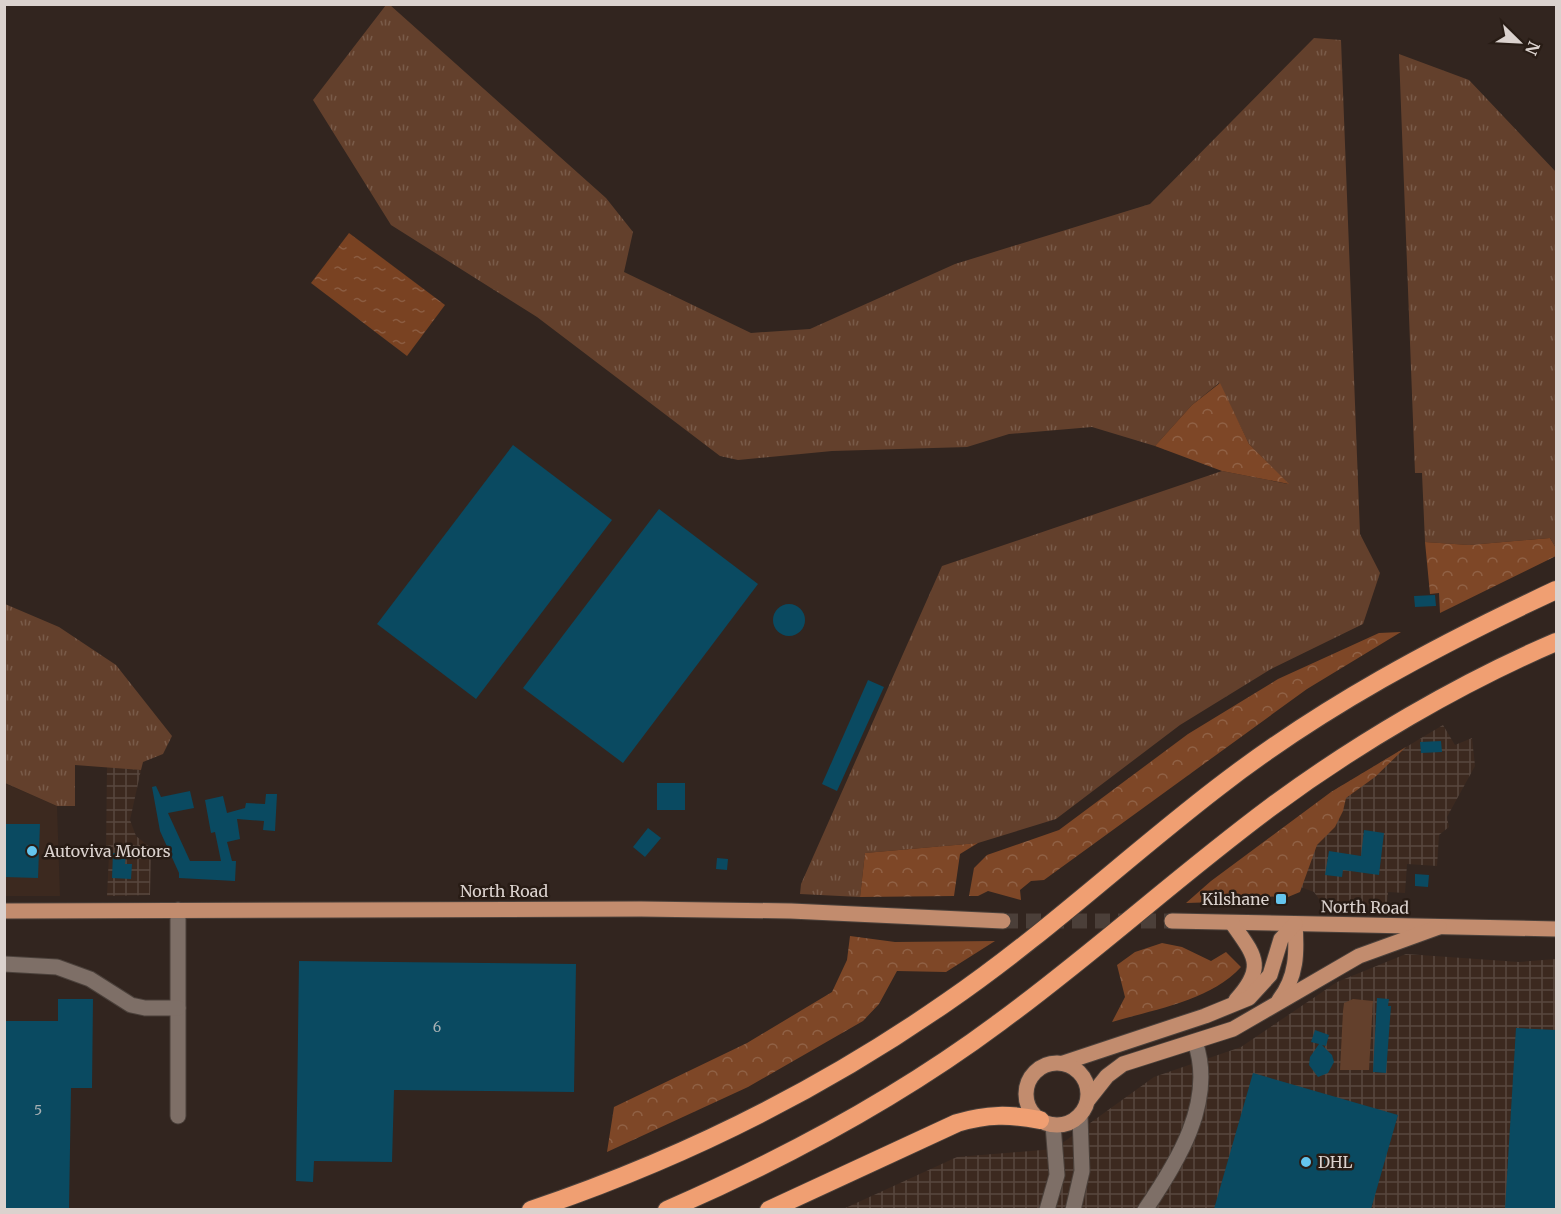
<svg xmlns="http://www.w3.org/2000/svg" width="1561" height="1214" font-family="Merriweather,serif">
<defs>
<pattern id="industrial-grid" width="8" height="8" patternUnits="userSpaceOnUse" patternTransform="scale(1.5)"><rect width="8" height="8" fill="#3c291f"/><path d="M0 4h8M4 0v8" fill="none" stroke="#58473e"/></pattern>
<pattern id="grass-tufts" width="24" height="20" patternUnits="userSpaceOnUse" patternTransform="scale(1.5)"><rect width="24" height="20" fill="#63402c"/><path d="M3 7l-1-3M5 7V3M7 7l1-3M15 17l-1-3M17 17v-4M19 17l1-3" fill="none" stroke="#795b49"/></pattern>
<pattern id="forest-crowns" width="20" height="18" patternUnits="userSpaceOnUse" patternTransform="scale(1.5)"><rect width="20" height="18" fill="#7e4727"/><path d="M2 6a3 3 0 1 1 6 0M12 15a3 3 0 1 1 6 0" fill="none" stroke="#906145"/></pattern>
<pattern id="water-ripples" width="26" height="14" patternUnits="userSpaceOnUse" patternTransform="scale(1.5)"><rect width="26" height="14" fill="#794222"/><path d="M2 4q2-2 4 0t4 0M15 11q2-2 4 0t4 0" fill="none" stroke="#8b5c41"/></pattern>
</defs>
<rect width="100%" height="100%" fill="#32251f"/>
<!-- built -->
<polygon fill="#3c291f" points="4,783 57,806 60,896 5,896"/>
<!-- industrial -->
<g fill="url(#industrial-grid)">
<polygon points="1443,725 1455,745 1472,738 1475,766 1447,817 1449,827 1439,835 1437,866 1407,864 1405,893 1388,892 1387,903 1382,906 1321,902 1314,892 1298,886 1319,836 1332,830 1343,808 1331,792"/>
<polygon points="107,766 141,770 130,820 136,836 151,848 150,895 107,896 109,855 106,854"/>
<polygon points="1406,954 1519,962 1556,959 1556,1209 841,1210 957,1157 1054,1149 1154,1077 1241,1047 1337,982"/>
</g>
<!-- grass -->
<g fill="url(#grass-tufts)">
<polygon points="386,5 390,5 606,198 633,232 624,272 751,333 810,329 955,264 1150,204 1314,38 1341,40 1360,534 1380,573 1363,624 1271,669 1180,725 1056,819 978,843 865,853 860,897 800,894 801,884 942,566 1222,471 1288,484 1249,444 1219,383 1192,405 1155,446 1092,427 1009,434 967,447 832,451 738,460 720,456 537,317 391,225 313,100"/>
<polygon points="1399,54 1469,80 1556,172 1556,548 1550,538 1469,545 1425,542 1422,473 1415,473"/>
<polygon points="5,604 59,627 116,665 172,736 163,754 143,762 141,770 75,765 75,806 57,806 5,783"/>
</g>
<!-- forest -->
<g fill="url(#forest-crowns)">
<polygon points="1220,383 1249,444 1289,484 1222,471 1155,446 1192,405"/>
<polygon points="1550,538 1556,548 1556,556 1440,613 1439,593 1430,594 1425,542 1469,545"/>
<polygon points="1401,632 1307,689 1044,880 1031,881 1020,890 1021,900 988,891 978,896 969,896 974,868 987,855 1059,830 1188,734 1278,679 1379,633"/>
<polygon points="1406,747 1375,777 1346,798 1343,811 1335,827 1317,845 1300,892 1288,897 1242,896 1218,902 1186,903 1211,881 1331,792"/>
<polygon points="978,843 960,854 954,896 860,897 865,853"/>
<polygon points="850,936 895,942 995,941 946,972 897,971 879,1004 863,1021 748,1087 607,1152 614,1107 747,1043 832,992 847,960"/>
<path d="M1162,943L1182,947L1211,961L1226,952L1241,967C1210,1001 1155,1009 1112,1022L1125,997L1117,965L1135,952Z"/>
</g>
<!-- green -->
<polygon fill="#63402c" points="1353,999 1373,1001 1369,1070 1340,1070 1343,1011 1344,1003"/>
<!-- water -->
<polygon fill="url(#water-ripples)" points="349,233 445,305 407,356 311,283"/>
<!-- building -->
<g fill="#0a4a61">
<polygon points="513,445 612,520 476,699 377,624"/>
<polygon points="659,509 758,584 623,763 523,688"/>
<polygon points="1435,595 1436,606 1415,607 1414,596"/>
<circle cx="789" cy="620" r="16"/>
<polygon points="868,680 884,687 837,791 822,784"/>
<polygon points="1441,741 1442,752 1421,753 1420,742"/>
<rect x="657" y="783" width="28" height="27"/>
<polygon points="156,786 161,797 190,791 194,808 168,813 190,861 221,861 215,832 211,833 205,800 223,796 227,813 245,808 246,803 265,804 266,794 277,794 275,831 263,830 264,821 237,819 240,839 227,842 232,861 236,861 235,881 179,878 179,873 160,831 152,787"/>
<polygon points="4,824 40,824 38,878 4,877"/>
<polygon points="648,828 661,838 645,857 633,847"/>
<polygon points="1364,830 1384,833 1379,875 1343,870 1342,877 1325,875 1329,851 1361,856"/>
<polygon points="113,853 126,854 125,864 132,864 131,879 112,878"/>
<polygon points="717,858 728,859 727,870 716,869"/>
<polygon points="1415,874 1429,875 1428,887 1415,886"/>
<polygon points="299,961 576,964 574,1092 394,1090 392,1162 314,1161 313,1182 296,1181"/>
<polygon points="1377,998 1389,999 1388,1006 1391,1006 1386,1073 1373,1072"/>
<polygon points="58,999 93,999 92,1088 71,1088 69,1209 4,1209 4,1021 58,1021"/>
<polygon points="1516,1028 1557,1030 1557,1209 1505,1209"/>
<polygon points="1315,1030 1329,1035 1326,1046 1322,1045 1332,1055 1334,1062 1328,1073 1318,1077 1309,1065 1310,1057 1319,1044 1311,1042"/>
<polygon points="1253,1073 1398,1115 1371,1209 1214,1209"/>
</g>
<g fill="none" stroke-linecap="round" stroke-linejoin="round">
<!-- major-tunnel -->
<polyline stroke="#4b3f39" stroke-width="15" stroke-dasharray="15 8" stroke-linecap="butt" points="1003,921 1172,921"/>
<defs>
<g id="minor">
<polyline points="178,910 178,1116"/>
<polyline points="4,964 57,967 90,979 131,1005 145,1008 178,1008"/>
<polyline points="1047,1210 1057,1175 1053,1125"/>
<polyline points="1073,1210 1082,1171 1080,1116"/>
<path d="M1145,1210C1177,1163 1216,1101 1195,1042"/>
</g>
<g id="major">
<polyline points="4,911 641,909 791,911 1003,921"/>
<polyline points="1172,921 1556,929"/>
<path d="M1232,923C1254,955 1267,966 1236,1000"/>
<path d="M1279,1000C1297,977 1297,952 1295,924"/>
<polyline points="1063,1063 1205,1016 1249,998 1270,975 1281,939 1295,924"/>
<circle cx="1057" cy="1094" r="31"/>
<polyline points="1088,1100 1107,1076 1123,1064 1233,1029 1359,956 1439,927"/>
</g>
<g id="highway">
<path d="M531,1210C679,1160 819,1091 947,1002C1042,937 1126,858 1217,788C1321,707 1438,645 1556,590"/>
<path d="M667,1210C784,1159 898,1098 1000,1022C1093,954 1178,876 1271,807C1356,744 1460,683 1556,642"/>
<path d="M769,1210L957,1123C987,1114 1010,1114 1040,1120"/>
</g>
</defs>
<!-- minor casing -->
<use href="#minor" stroke="#4b413b" stroke-width="17"/>
<!-- major casing -->
<use href="#major" stroke="#4b413b" stroke-width="17"/>
<!-- highway casing -->
<use href="#highway" stroke="#4b413b" stroke-width="20"/>
<!-- minor -->
<use href="#minor" stroke="#7e6f67" stroke-width="15"/>
<!-- major -->
<use href="#major" stroke="#c28c6e" stroke-width="15"/>
<!-- highway -->
<use href="#highway" stroke="#f09f72" stroke-width="18"/>
</g>
<!-- markers -->
<g fill="#65c5ee" stroke="#281c15" stroke-width="2">
<circle cx="32" cy="851" r="6"/>
<rect x="1275" y="893" width="12" height="12" rx="3"/>
<circle cx="1306" cy="1162" r="6"/>
</g>
<g text-anchor="middle" dominant-baseline="central" stroke-width="5" stroke-linejoin="round" paint-order="stroke">
<!-- number labels -->
<g font-size="14" fill="#a7b0b3">
<text x="437" y="1027">6</text>
<text x="38" y="1110">5</text>
</g>
<!-- poi labels -->
<g font-size="16" fill="#dbd2ce" stroke="#281c15" text-anchor="start">
<text x="44" y="851">Autoviva Motors</text>
<text x="1269" y="899" text-anchor="end">Kilshane</text>
<text x="1318" y="1162">DHL</text>
</g>
<!-- street labels -->
<g font-size="16" fill="#dbd2ce" stroke="#281c15">
<text x="504" y="891">North Road</text>
<text transform="translate(1365 907) rotate(1)">North Road</text>
</g>
</g>
<!-- border -->
<rect width="1561" height="1214" fill="none" stroke="#dbd2ce" stroke-width="12"/>
<!-- north arrow -->
<g transform="translate(1519 42) rotate(114)" stroke="#281c15" stroke-width="4.5" paint-order="stroke">
<path d="M0-4.5L10 22L0 15L-10 22Z" fill="#dbd2ce"/>
<text y="-9" font-size="16" font-weight="bold" text-anchor="middle" fill="#dbd2ce">N</text>
</g>
</svg>
